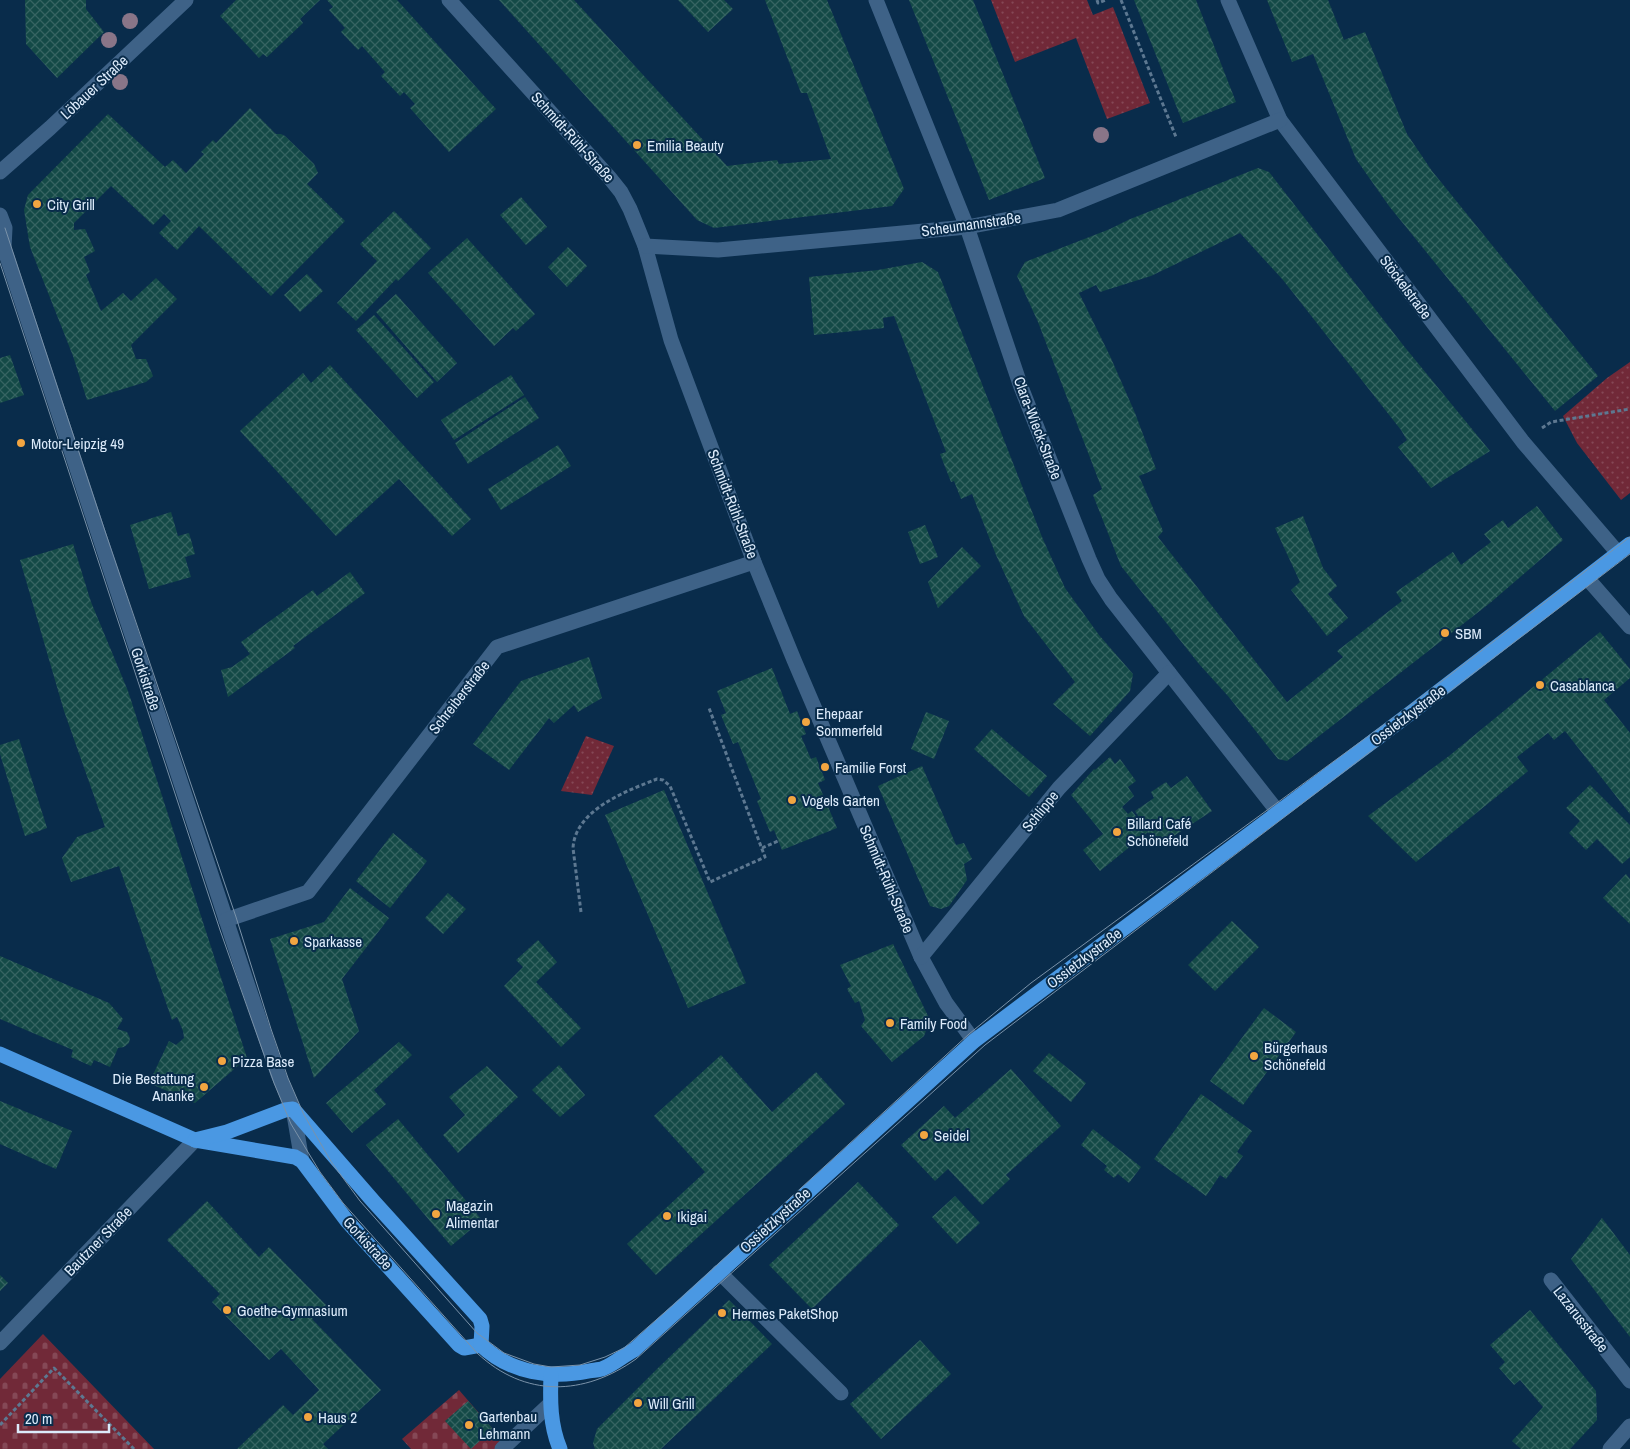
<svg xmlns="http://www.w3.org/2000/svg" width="1630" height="1449" font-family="'Archivo Narrow',sans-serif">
<defs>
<pattern id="green-dots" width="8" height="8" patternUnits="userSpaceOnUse" patternTransform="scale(1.25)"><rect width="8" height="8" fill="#712938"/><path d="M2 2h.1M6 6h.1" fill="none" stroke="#854856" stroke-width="1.8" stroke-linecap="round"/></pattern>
<pattern id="cemetery-stones" width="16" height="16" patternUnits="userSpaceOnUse" patternTransform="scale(1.25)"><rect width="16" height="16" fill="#712938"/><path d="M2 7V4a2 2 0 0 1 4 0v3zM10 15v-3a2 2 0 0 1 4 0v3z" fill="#854856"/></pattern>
<pattern id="building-cross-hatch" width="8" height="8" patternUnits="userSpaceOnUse" patternTransform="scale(1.25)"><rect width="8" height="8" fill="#144a47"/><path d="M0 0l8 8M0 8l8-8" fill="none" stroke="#366462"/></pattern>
</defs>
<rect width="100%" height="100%" fill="#092c4b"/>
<!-- green -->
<g fill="url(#green-dots)">
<polygon points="991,0 1087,0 1093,15 1113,7 1150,103 1107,119 1076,38 1015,62"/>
<polygon points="1630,362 1630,493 1621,500 1577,443 1563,416 1607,378"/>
<polygon points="586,736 614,746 592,795 561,791"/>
</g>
<!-- cemetery -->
<g fill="url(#cemetery-stones)">
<polygon points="43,1334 154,1449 0,1449 0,1379"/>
<polygon points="459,1390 510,1449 411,1449 402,1439"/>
</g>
<!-- building -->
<g fill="url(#building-cross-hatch)">
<polygon points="25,0 86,0 86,9 104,32 57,78 26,44"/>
<polygon points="236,0 320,0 300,19 303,23 267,57 263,54 259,58 220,16"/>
<polygon points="327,0 397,0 496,109 449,152 410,108 415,104 404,92 400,96 381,76 385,72 362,46 358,50 341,32 345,28 329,10 333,7"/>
<polygon points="499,0 574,0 727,166 777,160 779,164 831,159 807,93 801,93 765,0 827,0 904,189 892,206 714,228 697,220"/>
<polygon points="678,0 724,0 733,9 708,32"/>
<polygon points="909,0 973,0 1045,178 989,200"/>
<polygon points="1134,0 1196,0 1236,102 1183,123"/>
<polygon points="1267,0 1328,0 1344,40 1365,32 1407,134 1432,171 1598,376 1555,411 1389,206 1356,159 1313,54 1292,62"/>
<polygon points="250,108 276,134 281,134 285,136 314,164 318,173 307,184 345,221 271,296 199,226 177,250 159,233 171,221 164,214 153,225 111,186 74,223 74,230 85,229 95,251 84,257 90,272 86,275 101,311 123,293 131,301 156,278 177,299 131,345 136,359 146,359 153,376 146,382 87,400 73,356 30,247 24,210 28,195 108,114 165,167 173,160 186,173 204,154 201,152 213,140 216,143"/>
<polygon points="1258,168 1269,172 1403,345 1490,451 1431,488 1398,447 1407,440 1401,430 1283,280 1240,233 1151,276 1100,292 1096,285 1079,293 1110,356 1135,413 1156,469 1139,476 1163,531 1158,537 1287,702 1343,657 1337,651 1402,601 1396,592 1453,552 1461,565 1491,542 1484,534 1503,520 1508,528 1537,506 1563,540 1490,603 1287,761 1278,759 1228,696 1199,664 1121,566 1093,495 1102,489 1038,322 1017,276 1025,262 1110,229 1128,220"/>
<polygon points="521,197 547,227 526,245 500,215"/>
<polygon points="394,211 431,248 398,281 396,279 356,321 337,303 377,261 360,244"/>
<polygon points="467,238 535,314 516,331 513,328 494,346 428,273"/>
<polygon points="568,247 587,266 567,287 548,267"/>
<polygon points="922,262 938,272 1042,537 1065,588 1099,635 1133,674 1130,691 1090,736 1053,704 1075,682 1024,616 996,555 972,494 961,499 954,481 951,482 940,454 946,452 894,316 883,318 884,328 814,335 809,277 878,270"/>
<polygon points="307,274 323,291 300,312 284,295"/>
<polygon points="396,294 457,363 437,382 376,312"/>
<polygon points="374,315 434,382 417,398 356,330"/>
<polygon points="10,355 24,395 0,403 0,358"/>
<polygon points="330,365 471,519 452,536 399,479 336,536 240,431 303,373 311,383"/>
<polygon points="511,375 524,395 454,440 441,420"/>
<polygon points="525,397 539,418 468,464 455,443"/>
<polygon points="558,445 571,466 501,510 488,489"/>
<polygon points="171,512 178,536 189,533 195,554 185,557 191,577 149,589 130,525"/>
<polygon points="1303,516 1323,568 1337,586 1328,594 1348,618 1327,636 1291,590 1300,582 1275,528"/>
<polygon points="925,525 938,557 920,564 908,532"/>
<polygon points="73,544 91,602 128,691 247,1058 195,1103 149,1083 169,1041 176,1045 184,1038 183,1031 177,1017 172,1020 119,866 71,882 62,858 77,837 105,827 64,711 20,560"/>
<polygon points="962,547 981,566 938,608 928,582"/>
<polygon points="350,572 365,593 293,646 295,648 228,697 221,670 232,667 250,654 241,642 313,590 317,596"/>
<polygon points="1600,632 1630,669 1630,678 1604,700 1630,733 1630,814 1565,731 1554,740 1548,733 1517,757 1528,771 1416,862 1368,816 1449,756"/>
<polygon points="589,657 602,698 578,712 574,705 554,723 549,718 509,770 473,744 521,681"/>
<polygon points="772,668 790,714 797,711 806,734 801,736 811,759 816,757 825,780 818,783 837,828 782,850 774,830 770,832 757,801 761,799 738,742 733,744 721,715 726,713 717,691"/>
<polygon points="926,712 949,721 934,759 911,749"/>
<polygon points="992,729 1047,776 1029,797 974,749"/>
<polygon points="19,739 47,828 25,836 0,754 0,745"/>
<polygon points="1110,757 1115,764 1120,759 1136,781 1128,787 1134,796 1122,807 1128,814 1132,811 1148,832 1100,871 1083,850 1103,834 1071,795 1094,769 1095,770"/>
<polygon points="922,766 956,845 964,843 972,859 964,864 967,880 949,906 941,909 930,906 878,786"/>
<polygon points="1187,776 1212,811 1157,847 1135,811 1154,798 1151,792 1166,782 1171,788"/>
<polygon points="1590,785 1630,825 1630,857 1622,864 1597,839 1586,850 1569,833 1580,821 1566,808"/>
<polygon points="664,790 746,983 688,1008 605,815"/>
<polygon points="393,833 427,861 390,908 356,881"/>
<polygon points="1626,874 1630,879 1630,924 1603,898"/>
<polygon points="350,888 389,918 342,979 359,1031 314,1078 270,939 324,922"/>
<polygon points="448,893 466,909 443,934 425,918"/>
<polygon points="1232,921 1259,947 1215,991 1188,965"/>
<polygon points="538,940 557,962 536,982 581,1028 561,1047 504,986 523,967 516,960"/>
<polygon points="893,944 930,1020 924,1036 892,1062 861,1026 865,1020 859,1001 855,1003 847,989 851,986 840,965"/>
<polygon points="0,956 109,1003 123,1019 117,1029 127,1032 130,1038 129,1043 124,1047 118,1048 110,1067 94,1060 91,1066 71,1057 73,1050 0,1019"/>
<polygon points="1264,1008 1296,1032 1243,1105 1210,1081"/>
<polygon points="399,1042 412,1055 374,1090 386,1104 352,1133 326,1103"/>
<polygon points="1049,1053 1086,1083 1071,1102 1033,1071"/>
<polygon points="721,1055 772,1112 816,1072 845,1104 656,1275 627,1244 705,1172 654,1116"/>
<polygon points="559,1065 585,1095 560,1117 532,1090"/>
<polygon points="487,1066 518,1097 458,1153 443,1135 465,1115 449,1097"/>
<polygon points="1011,1069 1061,1126 1006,1175 1010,1179 982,1205 948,1169 935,1181 901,1145 944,1106 955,1118"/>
<polygon points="1201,1094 1252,1131 1237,1152 1243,1156 1226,1179 1220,1175 1206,1196 1154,1159"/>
<polygon points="0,1101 72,1131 56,1169 0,1144"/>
<polygon points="398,1119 482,1220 451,1246 366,1145"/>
<polygon points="1093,1129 1141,1167 1129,1183 1118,1174 1114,1178 1104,1170 1107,1166 1081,1145"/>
<polygon points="858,1182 899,1225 812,1309 769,1265"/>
<polygon points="955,1196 980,1223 957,1244 932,1217"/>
<polygon points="207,1201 259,1257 269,1247 326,1305 312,1319 381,1390 323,1444 328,1449 237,1449 283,1405 293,1415 319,1390 281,1349 269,1360 212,1302 220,1294 167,1240"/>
<polygon points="1602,1218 1630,1255 1630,1337 1571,1259"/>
<polygon points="0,1275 8,1283 0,1291"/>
<polygon points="729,1300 772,1344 661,1449 595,1449 593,1443 597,1429 659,1367"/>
<polygon points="1530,1310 1596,1391 1597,1420 1570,1449 1521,1449 1512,1441 1543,1407 1520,1380 1514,1385 1499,1368 1505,1362 1490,1345"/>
<polygon points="920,1340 951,1374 881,1439 850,1404"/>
<polygon points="468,1401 493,1429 471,1449 445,1421"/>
</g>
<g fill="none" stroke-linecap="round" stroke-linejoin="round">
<!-- path -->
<g stroke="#5d7891" stroke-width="3" stroke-dasharray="4 2.5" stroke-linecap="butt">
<polyline points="1097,0 1098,3 1106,0"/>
<polyline points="1121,0 1176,137"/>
<polyline points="1542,428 1551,422 1630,409"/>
<polyline points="762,848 778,841"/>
<path d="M581,912L573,848C575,810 626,791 657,779L663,780L670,786L710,882L765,857L709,708"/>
<polyline points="0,1425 54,1368 134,1449"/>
</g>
<!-- minor -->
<g stroke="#3e6287" stroke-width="15">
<polyline points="449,0 609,177 621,192 630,209 645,246 671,340 754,562 794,660 921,957 946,1003 974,1041"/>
<polyline points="876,0 967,227 1021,387 1089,559 1098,579 1111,599 1278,812"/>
<polyline points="1228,0 1280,120 1523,442 1618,553"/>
<polyline points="0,172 50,128 186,0"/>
<polyline points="0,215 5,228 4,248 247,983 278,1074 293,1109 302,1161"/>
<polyline points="645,246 718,250 967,227 1058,210 1280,120"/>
<polyline points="1587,578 1630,627"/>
<polyline points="226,920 308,892 497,647 754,562"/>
<polyline points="921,957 1059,788 1169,673"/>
<polyline points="719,1272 841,1393"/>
<polyline points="1551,1280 1630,1381"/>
<polyline points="0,1343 195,1140"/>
<polyline points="502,1449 550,1404"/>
<polyline points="1610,1449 1630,1426"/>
</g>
<!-- major -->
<g stroke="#4a98e3" stroke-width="15">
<polyline points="0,1054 195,1140 295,1157 302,1161 347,1221 459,1345 464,1348 481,1345"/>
<path d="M195,1140L227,1132L285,1110L293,1109L374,1202L480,1319L482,1326L481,1345C510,1373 551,1379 589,1371C594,1370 600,1370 604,1368C614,1364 624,1355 634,1350L974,1041L1412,712L1630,544"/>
<path d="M551,1375C550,1401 550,1425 560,1449"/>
</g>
<!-- tram -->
<g stroke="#7a92a9" stroke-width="1">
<polyline points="5,228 105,531 236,917 271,1029 288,1078 304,1115 332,1163 360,1201 477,1333 504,1353 534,1364 551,1367 580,1365 605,1357 624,1348 680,1299 969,1034 1031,983 1408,707 1630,537"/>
<path d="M0,263L220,930L274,1083L291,1124L320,1172L343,1203L477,1353C525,1398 584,1396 636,1359L985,1045L1630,554"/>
</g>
</g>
<!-- trees -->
<g fill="#897588">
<circle cx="130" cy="21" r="8"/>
<circle cx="109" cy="40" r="8"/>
<circle cx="120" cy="82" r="8"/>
<circle cx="1101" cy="135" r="8"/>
</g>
<!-- markers -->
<g fill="#f2a541" stroke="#092c4b" stroke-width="2">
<circle cx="637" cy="145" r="5"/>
<circle cx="37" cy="204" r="5"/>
<circle cx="21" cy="443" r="5"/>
<circle cx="1445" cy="633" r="5"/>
<circle cx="1540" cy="685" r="5"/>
<circle cx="806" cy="722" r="5"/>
<circle cx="825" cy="767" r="5"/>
<circle cx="792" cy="800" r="5"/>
<circle cx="1117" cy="832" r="5"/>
<circle cx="294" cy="941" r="5"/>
<circle cx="890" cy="1023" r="5"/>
<circle cx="1254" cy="1056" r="5"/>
<circle cx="222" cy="1061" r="5"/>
<circle cx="204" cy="1087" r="5"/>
<circle cx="924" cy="1135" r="5"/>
<circle cx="436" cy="1214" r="5"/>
<circle cx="667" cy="1216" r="5"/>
<circle cx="227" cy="1310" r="5"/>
<circle cx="722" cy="1313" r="5"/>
<circle cx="638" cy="1403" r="5"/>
<circle cx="308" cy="1417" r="5"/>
<circle cx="469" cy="1425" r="5"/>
</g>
<g text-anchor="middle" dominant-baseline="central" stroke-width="4" stroke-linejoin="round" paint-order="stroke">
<!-- street labels -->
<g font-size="15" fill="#dcebfb" stroke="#092c4b">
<text transform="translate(94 87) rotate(-43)">Löbauer Straße</text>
<text transform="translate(573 137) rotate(48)">Schmidt-Rühl-Straße</text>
<text transform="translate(971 224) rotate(-8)">Scheumannstraße</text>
<text transform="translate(1406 287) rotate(53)">Stöckelstraße</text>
<text transform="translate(1038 428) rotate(69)">Clara-Wieck-Straße</text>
<text transform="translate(733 504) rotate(69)">Schmidt-Rühl-Straße</text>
<text transform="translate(146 679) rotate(72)">Gorkistraße</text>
<text transform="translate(459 697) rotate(-52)">Schreiberstraße</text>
<text transform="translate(1408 715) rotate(-37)">Ossietzkystraße</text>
<text transform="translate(1040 811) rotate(-51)">Schlippe</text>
<text transform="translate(887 879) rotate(67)">Schmidt-Rühl-Straße</text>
<text transform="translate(1084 958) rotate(-37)">Ossietzkystraße</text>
<text transform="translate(775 1220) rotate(-42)">Ossietzkystraße</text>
<text transform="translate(98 1241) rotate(-46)">Bautzner Straße</text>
<text transform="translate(368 1243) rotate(48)">Gorkistraße</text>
<text transform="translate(1581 1319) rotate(52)">Lazarusstraße</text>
</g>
<!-- poi labels -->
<g font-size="15" fill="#dcebfb" stroke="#092c4b" text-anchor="start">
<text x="647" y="145">Emilia Beauty</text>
<text x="47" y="204">City Grill</text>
<text x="31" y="443">Motor-Leipzig 49</text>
<text x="1455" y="633">SBM</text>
<text x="1550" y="685">Casablanca</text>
<text x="816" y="713">Ehepaar<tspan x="816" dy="17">Sommerfeld</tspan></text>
<text x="835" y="767">Familie Forst</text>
<text x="802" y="800">Vogels Garten</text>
<text x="1127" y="823">Billard Café<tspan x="1127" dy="17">Schönefeld</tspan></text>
<text x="304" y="941">Sparkasse</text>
<text x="900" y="1023">Family Food</text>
<text x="1264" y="1047">Bürgerhaus<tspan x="1264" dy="17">Schönefeld</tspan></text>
<text x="232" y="1061">Pizza Base</text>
<text x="194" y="1078" text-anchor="end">Die Bestattung<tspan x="194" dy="17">Ananke</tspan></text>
<text x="934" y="1135">Seidel</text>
<text x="446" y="1205">Magazin<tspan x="446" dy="17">Alimentar</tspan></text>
<text x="677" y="1216">Ikigai</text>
<text x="237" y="1310">Goethe-Gymnasium</text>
<text x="732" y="1313">Hermes PaketShop</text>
<text x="648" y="1403">Will Grill</text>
<text x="479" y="1416">Gartenbau<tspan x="479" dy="17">Lehmann</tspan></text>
<text x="318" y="1417">Haus 2</text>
</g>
</g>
<!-- scale -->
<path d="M18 1424v8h91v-8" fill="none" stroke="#dcebfb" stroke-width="2.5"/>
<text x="25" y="1424" font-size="15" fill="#dcebfb" stroke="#092c4b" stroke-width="4" paint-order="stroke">20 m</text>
</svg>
